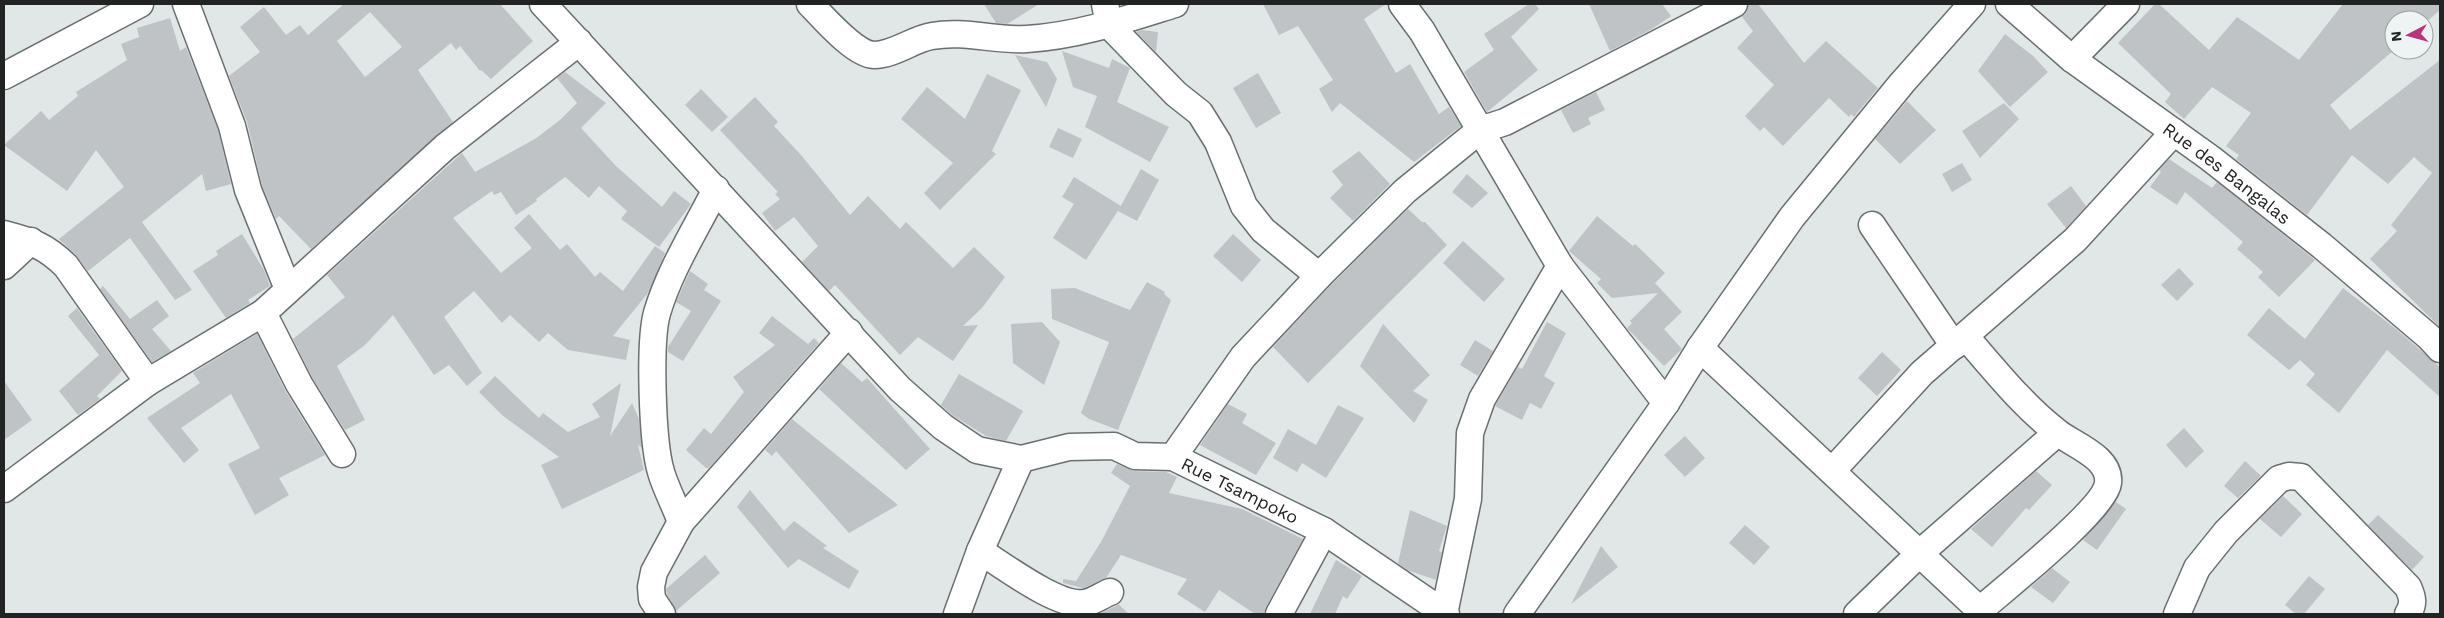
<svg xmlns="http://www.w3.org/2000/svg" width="2444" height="618" font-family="'Work Sans',sans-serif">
<rect width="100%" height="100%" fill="#e1e6e6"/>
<!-- building -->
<g fill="#bfc3c5" fill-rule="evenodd">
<path d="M344,4H500L533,41L491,79L481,70L480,71L460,46L456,50L451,43L418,70L453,122L311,249L279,216L276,219L262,185L247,122L229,76L260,52L240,27L264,7L286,35L300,25L308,35ZM370,12L402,47L365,77L337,41Z"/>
<polygon points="984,4 1039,4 1007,24 996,23"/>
<polygon points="1263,4 1386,4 1364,19 1396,73 1410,64 1439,114 1449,107 1461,126 1414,162 1340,103 1332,112 1319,89 1333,80 1298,26 1279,35"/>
<polygon points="1529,4 1535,4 1539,9 1511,37 1538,70 1487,112 1464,72 1494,50 1484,34"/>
<polygon points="1589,4 1662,4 1671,16 1652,29 1610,51"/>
<polygon points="1749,4 1758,4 1804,63 1826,41 1878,88 1854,117 1851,114 1849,117 1829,98 1783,146 1764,127 1760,131 1745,116 1774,85 1737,48 1753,31 1742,17 1747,12"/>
<polygon points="2155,4 2159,4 2209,50 2237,17 2299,60 2343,4 2440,4 2440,10 2424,24 2424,20 2394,20 2394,50 2330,105 2350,130 2440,60 2440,327 2370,259 2397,231 2391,225 2432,173 2414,157 2388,184 2352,155 2307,215 2236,159 2239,155 2226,146 2251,113 2212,87 2184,119 2165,102 2171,94 2118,43"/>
<polygon points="170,18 180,51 186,47 218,130 231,184 206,191 202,174 142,222 192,290 175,300 130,238 88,271 76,255 59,239 124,187 96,150 67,191 4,145 41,111 49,120 78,96 76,92 127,60 121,44 139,37 137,28"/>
<polygon points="1142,30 1158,32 1156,52 1136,32"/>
<polygon points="2005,34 2033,56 2048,72 2010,107 1978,71"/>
<polygon points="1062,51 1109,68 1112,59 1130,68 1117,102 1169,127 1150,162 1085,127 1097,96 1073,87"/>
<polygon points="1015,55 1047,62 1057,79 1046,107"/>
<polygon points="565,72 606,103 581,128 616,166 662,207 674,191 691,204 659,247 621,219 627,211 599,186 589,198 565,177 536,199 537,201 516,215 501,192 494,195 492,191 453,218 501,273 532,248 514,228 529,214 560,250 567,244 595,277 600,272 623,291 655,246 665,253 648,293 613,336 630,340 626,360 568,350 548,333 539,342 510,315 502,323 474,291 444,317 482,373 467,386 449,365 434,375 393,315 365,345 337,366 365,420 345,430 312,377 293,339 345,297 327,275 462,153 475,172 535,139 560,120 577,103 557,78"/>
<polygon points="1258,73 1281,113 1256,128 1233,88"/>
<polygon points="987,74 1021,90 992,151 996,154 940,210 924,193 953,163 901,119 927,87 965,119"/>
<polygon points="701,89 728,117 712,132 685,105"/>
<polygon points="1596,92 1605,110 1588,118 1591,124 1573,133 1561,110"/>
<polygon points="755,97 778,122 774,126 801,155 850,215 868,196 900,229 906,222 953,268 974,247 1005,277 982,308 963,326 978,325 953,361 918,337 900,355 835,285 829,291 802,262 818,246 794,217 775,231 762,213 780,199 775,194 778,192 720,130"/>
<polygon points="1907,101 1936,130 1900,164 1875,139"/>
<polygon points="2004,103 2019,119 1980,158 1962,131"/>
<polygon points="1058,128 1082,139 1073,158 1049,147"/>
<polygon points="1359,151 1390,184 1353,221 1330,198 1343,185 1332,171"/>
<polygon points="2169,159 2212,188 2217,182 2315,260 2279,297 2258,277 2263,272 2237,249 2243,242 2185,192 2177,205 2150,187 2161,172 2159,170"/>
<polygon points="1962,163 1972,180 1952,192 1942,174"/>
<polygon points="1141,169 1159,180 1137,221 1118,211"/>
<polygon points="1467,174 1488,193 1472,208 1452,192"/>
<polygon points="1074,177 1121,206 1086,260 1053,238 1074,204 1062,197"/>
<polygon points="2071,186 2086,206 2066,228 2047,204"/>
<polygon points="1408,209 1422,222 1425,222 1447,245 1308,383 1273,347 1330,286"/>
<polygon points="1597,216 1633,246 1635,244 1665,273 1655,283 1682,312 1664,329 1682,349 1664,366 1627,328 1632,323 1630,321 1658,293 1612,298 1597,283 1601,279 1569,251"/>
<polygon points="242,234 264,270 270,286 248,300 250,303 226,318 193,271 218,255 216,251"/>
<polygon points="1233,234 1261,260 1242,282 1213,256"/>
<polygon points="1463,241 1505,279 1484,302 1443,263"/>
<polygon points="2179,268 2194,284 2177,301 2161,285"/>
<polygon points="690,271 708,284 704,290 721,301 683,361 668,352 668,347 691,311 676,302"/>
<polygon points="1147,282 1165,292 1164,294 1171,300 1118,430 1089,419 1081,413 1109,342 1052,319 1051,289 1075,288 1130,310"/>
<polygon points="103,286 130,319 157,300 169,316 152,329 171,351 152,362 100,289"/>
<polygon points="2343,288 2396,329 2440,367 2440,397 2387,350 2339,413 2306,385 2315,374 2300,360 2289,370 2247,335 2269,308 2305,339"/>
<polygon points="77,308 122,371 97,396 100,399 78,415 59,391 99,355 68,316"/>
<polygon points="772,316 808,344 814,338 819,343 709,468 706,468 686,450 704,428 711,434 744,392 733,377 775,345 759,333"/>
<polygon points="1042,322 1060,342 1044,385 1013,363 1011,324"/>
<polygon points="1547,322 1566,333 1544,376 1555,383 1541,409 1530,403 1522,420 1495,406 1518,367 1522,369"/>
<polygon points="1383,324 1430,375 1413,391 1428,400 1414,423 1360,366"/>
<polygon points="257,334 286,392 325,455 279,478 289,495 255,515 228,464 260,448 231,394 181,428 199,450 184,463 147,418 200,383 193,373"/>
<polygon points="1475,340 1493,351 1478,376 1460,365"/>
<polygon points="1882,352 1901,370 1877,396 1858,378"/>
<polygon points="841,363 862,382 867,378 930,449 906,470 819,389"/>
<polygon points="959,374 1023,411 1006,441 986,436 952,415 941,405"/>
<polygon points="495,376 539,418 543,413 568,432 600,417 592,404 621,383 610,436 632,403 639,419 642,448 638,445 644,470 562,509 541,465 559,457 502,415 479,392"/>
<polygon points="4,381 32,420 4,440"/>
<polygon points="1228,404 1247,414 1242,423 1276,443 1256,475 1200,445"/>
<polygon points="1338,405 1364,418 1326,478 1302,463 1297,472 1273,458 1288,429 1316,445"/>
<polygon points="792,419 898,505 849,533 776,451 772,456 765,450"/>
<polygon points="2184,428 2204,451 2186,468 2166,445"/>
<polygon points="1685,436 1705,458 1685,477 1664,455"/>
<polygon points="2245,461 2261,476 2238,498 2224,486"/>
<polygon points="1117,464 1134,471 1166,472 1177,477 1169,493 1242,509 1303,539 1266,607 1264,614 1255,614 1219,590 1205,612 1177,594 1187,579 1121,555 1106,578 1083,588 1063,583 1063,579 1076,581 1101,542 1130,486 1111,473"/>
<polygon points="2036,471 2052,485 2029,510 2026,508 1992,547 1971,529"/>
<polygon points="750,490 784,531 794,521 827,546 823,548 859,571 849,589 799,559 788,568 737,507"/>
<polygon points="2283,496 2302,514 2281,537 2260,519"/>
<polygon points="2116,502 2126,509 2097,550 2083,540"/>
<polygon points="1410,510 1447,526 1439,551 1442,552 1436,580 1407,570 1398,563"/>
<polygon points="2378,515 2424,557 2412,570 2368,525"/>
<polygon points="1745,525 1770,547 1754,565 1729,543"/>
<polygon points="1601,546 1618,567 1571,604"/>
<polygon points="705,555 720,573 676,611 667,594 666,589"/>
<polygon points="1336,560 1362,576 1347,599 1343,596 1335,614 1310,614"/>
<polygon points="2052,568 2070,582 2053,603 2031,587"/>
<polygon points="2309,576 2325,589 2304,614 2296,614 2285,605"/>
<polygon points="1118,604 1129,614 1099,614 1116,606"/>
</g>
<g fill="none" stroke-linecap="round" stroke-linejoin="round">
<defs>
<g id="street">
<polyline points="186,4 232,126 248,190 288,289"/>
<path id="s1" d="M543,4L900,389L943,427L977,450L1021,459L1069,447L1114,446L1135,456L1173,457L1324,531L1446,614"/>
<path d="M810,4C824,18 854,54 874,55C894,55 913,39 932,36C964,30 995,41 1027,39C1078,36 1127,19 1175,4"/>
<polyline points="1105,4 1109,25 1176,94 1200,113 1218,142 1244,206 1263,230 1319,276"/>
<polyline points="1402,4 1422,31 1560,266 1666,403"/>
<path id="s2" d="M2009,4L2072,59L2210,158L2322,246L2429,337L2440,349"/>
<polyline points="2072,59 2126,4"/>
<polyline points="4,76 140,4"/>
<polyline points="1872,225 1954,346"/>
<path d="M4,234C31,241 46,246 66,266L148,382L263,313L445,147L579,42"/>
<polyline points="4,266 31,241"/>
<polyline points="263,313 299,384 342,454"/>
<path d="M1965,336C1994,369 2022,405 2057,432C2073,445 2111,457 2108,483C2105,509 2004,589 1980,610"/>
<polyline points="1700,348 1984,614"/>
<polyline points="1173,457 1243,357 1319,276 1405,191 1480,130 1505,122 1734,4"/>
<polyline points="1832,471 1922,373 2075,240 2174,132"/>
<polyline points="4,489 148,382"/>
<path d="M681,522C675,505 666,489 661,472C652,442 649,342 657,313C670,269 696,229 716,189"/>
<path d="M980,551C1004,566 1058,607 1084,603C1093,602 1102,595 1110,592"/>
<polyline points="662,614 652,599 651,587 654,572 681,522 849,332"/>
<polyline points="957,614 980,551 1021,459"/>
<polyline points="1279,614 1324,531"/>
<polyline points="1444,614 1468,499 1470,433 1482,399 1560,266"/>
<polyline points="1517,614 1666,403 1700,348 1792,217 1902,83 1972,4"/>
<polyline points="1857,614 1920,553 2057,433"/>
<path d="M2177,614L2197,568L2226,532L2279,479L2289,476L2301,477L2408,587C2413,598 2414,604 2408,614"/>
</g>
</defs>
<!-- street casing -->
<use href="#street" stroke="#6a6f6f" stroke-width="29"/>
<!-- street -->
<use href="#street" stroke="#fff" stroke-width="26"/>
</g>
<g text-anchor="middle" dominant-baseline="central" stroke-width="4" stroke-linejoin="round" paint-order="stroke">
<!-- street labels -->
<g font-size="18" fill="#222424" stroke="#eef3f3">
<text stroke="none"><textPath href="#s2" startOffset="276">Rue des Bangalas</textPath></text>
<text stroke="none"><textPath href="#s1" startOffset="899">Rue Tsampoko</textPath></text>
</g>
</g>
<!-- border -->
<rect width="2444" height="618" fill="none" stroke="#222424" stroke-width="10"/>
<!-- north arrow -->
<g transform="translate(2409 35) rotate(264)"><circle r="24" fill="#eef3f3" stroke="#9ca0a0"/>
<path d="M0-4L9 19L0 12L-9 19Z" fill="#b8357e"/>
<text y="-8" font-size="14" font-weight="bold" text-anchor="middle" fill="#222424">N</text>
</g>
</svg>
